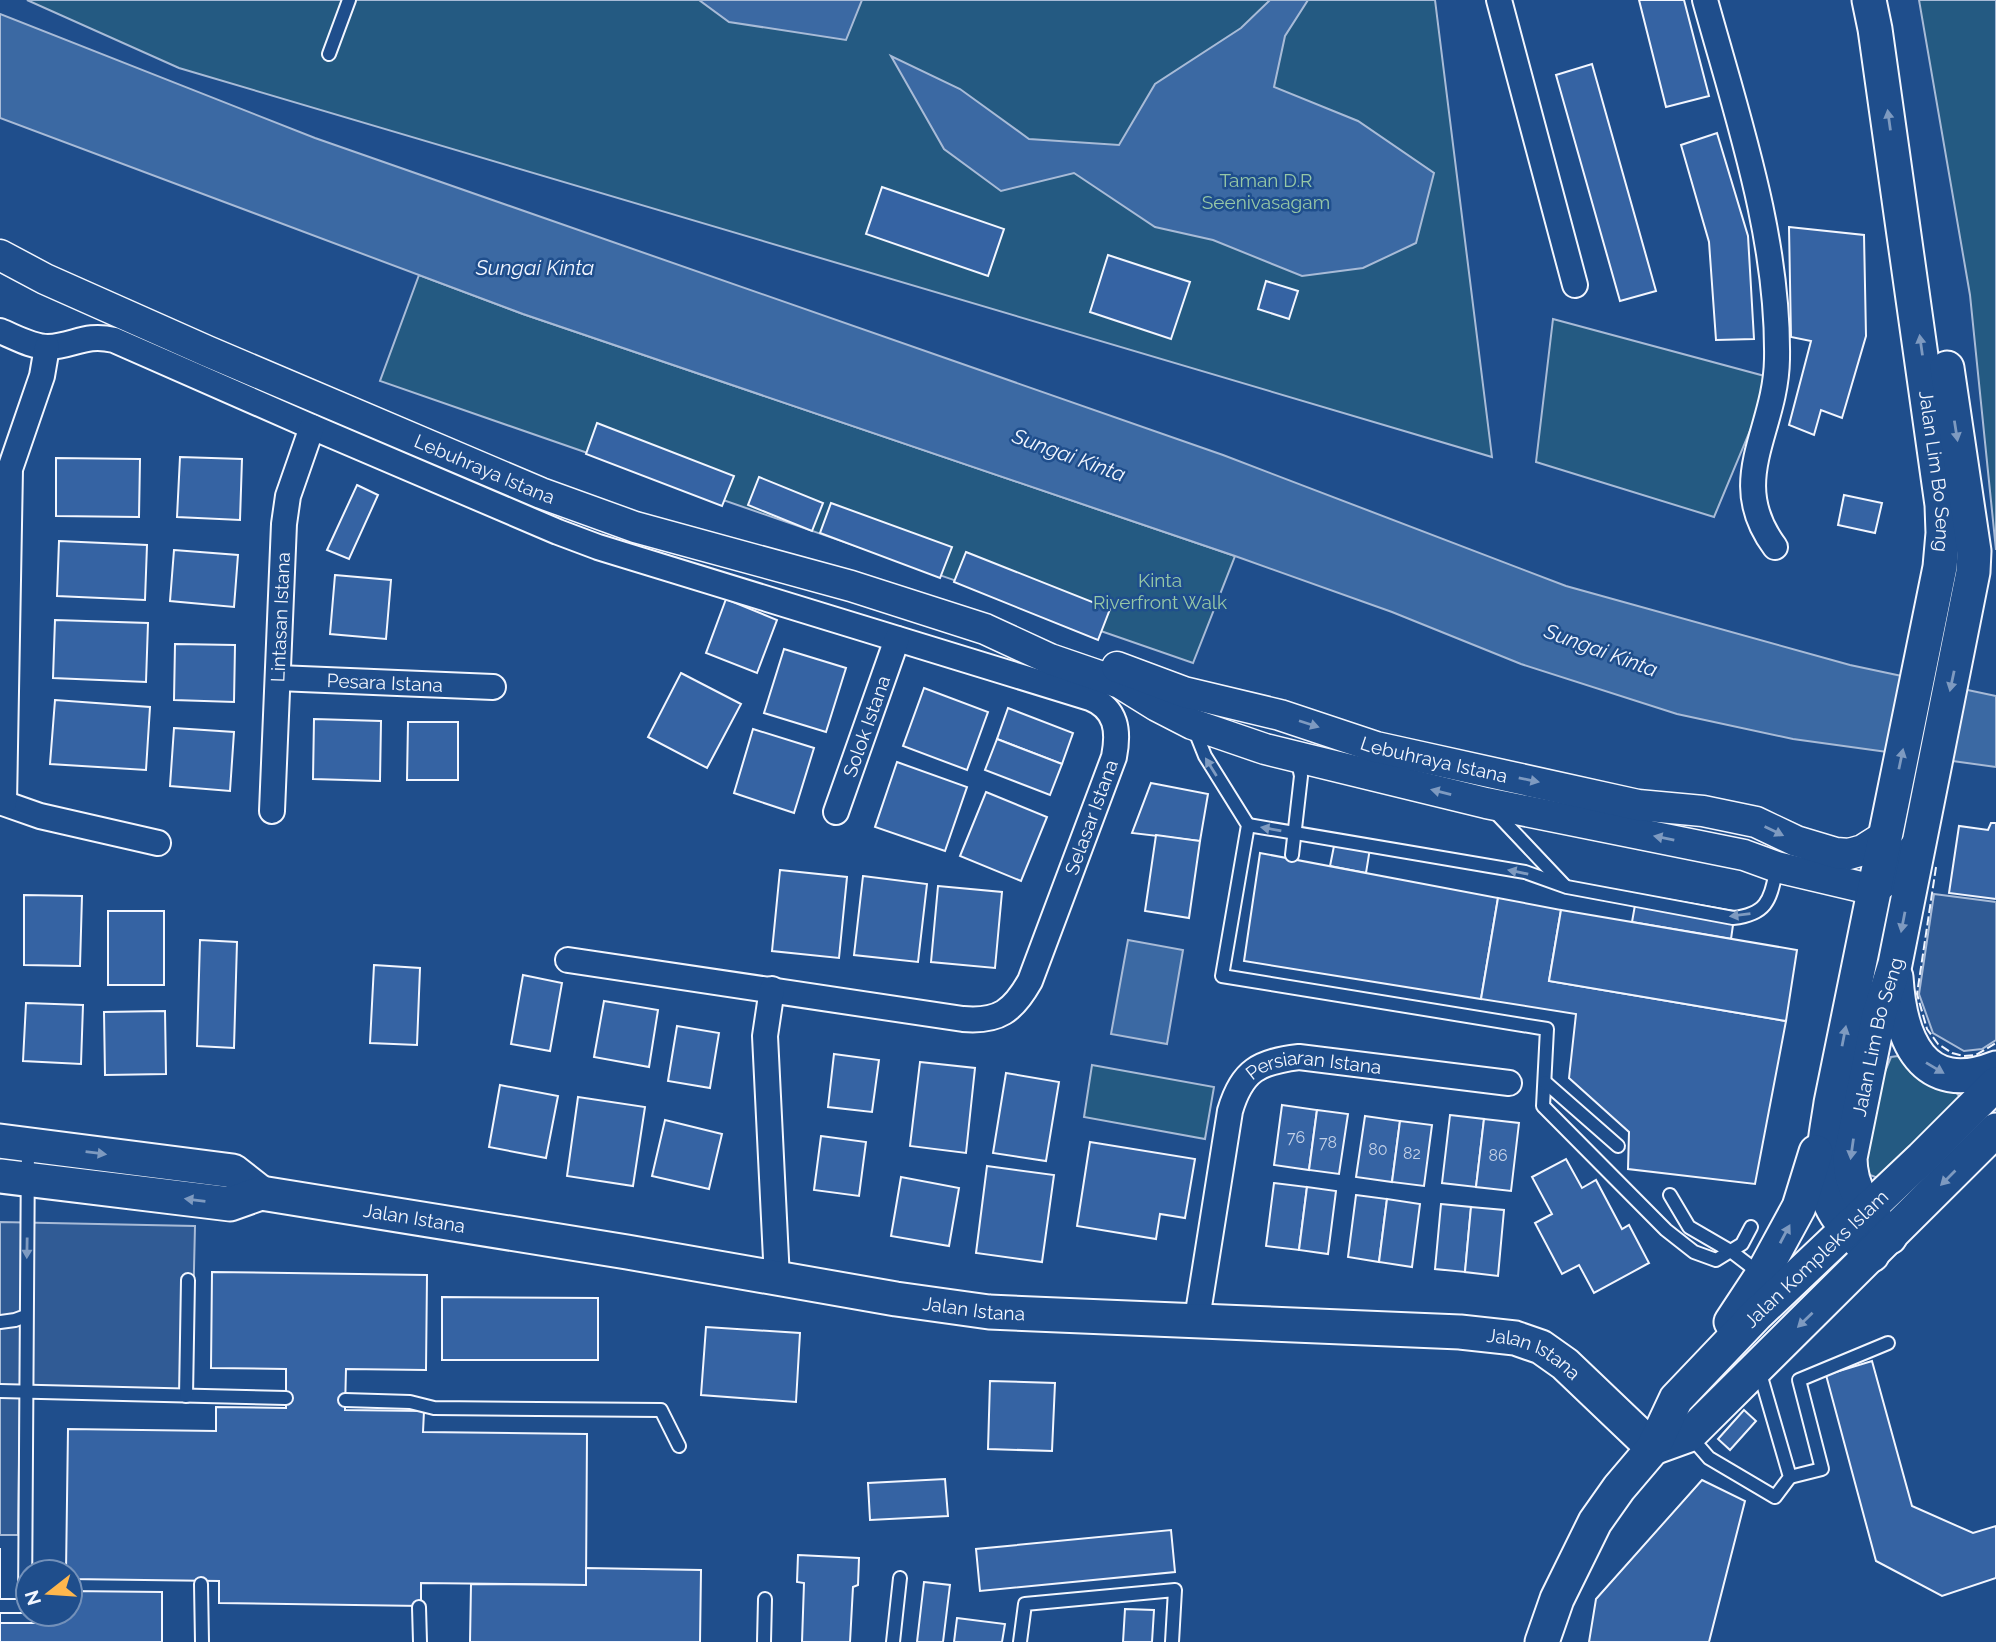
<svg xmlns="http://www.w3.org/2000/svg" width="1996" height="1642" font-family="Raleway,sans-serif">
<rect width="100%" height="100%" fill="#1f4e8c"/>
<!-- green -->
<g fill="#245a82" stroke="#a8bbd7" stroke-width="2">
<polygon points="27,0 1435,0 1492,457 179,68"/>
<polygon points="1919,0 1996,0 1996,550 1970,295"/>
<polygon points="419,275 523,314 1235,556 1193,663 380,381"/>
<polygon points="1553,319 1772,378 1714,517 1536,462"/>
<polygon points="1898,1056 1953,1089 1961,1098 1878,1178 1870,1175 1866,1164 1884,1074 1891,1057"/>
<polygon points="1092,1065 1214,1087 1205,1139 1084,1117"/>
</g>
<!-- parking -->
<g fill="#305b95" stroke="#a8bbd7" stroke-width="2">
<polygon points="1934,894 1996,902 1996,1040 1982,1049 1964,1051 1933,1033 1919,994"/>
<polygon points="0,1222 195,1226 191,1396 20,1394 18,1535 0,1535"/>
</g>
<!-- water -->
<g fill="#3b69a3" stroke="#a8bbd7" stroke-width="2">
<polygon points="699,0 862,0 846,40 729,22"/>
<polygon points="1270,0 1308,0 1285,36 1274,87 1358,121 1434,173 1416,243 1363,268 1302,276 1213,240 1155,227 1074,173 1001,191 944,149 891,56 960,89 1029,139 1119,145 1155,84 1241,28"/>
<polygon points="0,14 315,138 1223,455 1566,586 1850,665 1996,696 1996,767 1793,739 1677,714 1521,664 1392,612 1235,556 523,314 0,118"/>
<polygon points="1128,940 1183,950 1167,1044 1111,1034"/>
</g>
<!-- building -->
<g fill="#3563a3" stroke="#f2f6ff" stroke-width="2">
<polygon points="1639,0 1684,0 1709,96 1666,107"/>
<polygon points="1592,64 1656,291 1620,301 1556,75"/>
<polygon points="1717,133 1748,236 1754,339 1716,340 1709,242 1681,145"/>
<polygon points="882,187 1004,229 988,276 866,234"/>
<polygon points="1789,227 1864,235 1866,336 1842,418 1821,410 1814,435 1789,425 1811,341 1791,337"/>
<polygon points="1108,255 1190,282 1171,339 1090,312"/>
<polygon points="1266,281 1298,291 1289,319 1258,309"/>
<polygon points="597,423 734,476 722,506 586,454"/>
<polygon points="180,457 242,459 240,520 177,517"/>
<polygon points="56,458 140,459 139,517 56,516"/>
<polygon points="759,477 823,503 812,531 748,505"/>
<polygon points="357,485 378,495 349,559 327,550"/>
<polygon points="1844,495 1882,503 1875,533 1838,525"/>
<polygon points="831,503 952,547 940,578 820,533"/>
<polygon points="59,541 147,545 145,600 57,596"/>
<polygon points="174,550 238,555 234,607 170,601"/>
<polygon points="966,552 1110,609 1098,640 954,582"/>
<polygon points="335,575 391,580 386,639 330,634"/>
<polygon points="726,599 777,620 757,673 706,653"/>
<polygon points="55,620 148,623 146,682 53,678"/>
<polygon points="175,644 235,645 234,702 174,700"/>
<polygon points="784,649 846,668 826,732 764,713"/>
<polygon points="681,673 741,704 707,768 648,737"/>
<polygon points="924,688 988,712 967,770 903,746"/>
<polygon points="55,700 150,707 146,770 50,764"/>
<polygon points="1008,708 1073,733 1062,764 997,739"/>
<polygon points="314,719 381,721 380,781 313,779"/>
<polygon points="408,722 458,722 458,780 407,780"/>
<polygon points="174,728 234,732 230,791 170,786"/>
<polygon points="753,729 814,748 794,813 734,793"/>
<polygon points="997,739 1062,764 1050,795 985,770"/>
<polygon points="897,762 967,787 945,851 875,827"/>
<polygon points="1151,783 1208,794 1200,841 1132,833"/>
<polygon points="986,792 1047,817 1021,881 960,856"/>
<polygon points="1991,823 1996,823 1996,899 1949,893 1959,826 1988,830"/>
<polygon points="1156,835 1200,841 1189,918 1145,911"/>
<polygon points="1336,836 1371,842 1366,873 1330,866"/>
<polygon points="1260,853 1498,898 1481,999 1244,961"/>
<polygon points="780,870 847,877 839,958 772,951"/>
<polygon points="863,876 927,884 918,962 854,955"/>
<polygon points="938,886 1002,892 995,968 931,962"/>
<polygon points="1637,894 1735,911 1731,939 1632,922"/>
<polygon points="24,895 82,896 80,966 24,965"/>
<polygon points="1498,898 1561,910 1549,981 1786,1021 1755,1184 1628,1169 1629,1132 1569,1078 1576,1014 1481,999"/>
<polygon points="1561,910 1797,950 1786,1021 1549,981"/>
<rect x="108" y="911" width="56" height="74"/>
<polygon points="200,940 237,942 234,1048 197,1046"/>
<polygon points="374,965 420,968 417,1045 370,1043"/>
<polygon points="523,975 562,983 550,1051 511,1044"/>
<polygon points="604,1001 658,1010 649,1067 594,1057"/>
<polygon points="26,1003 83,1005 81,1064 23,1061"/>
<polygon points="165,1011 166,1074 105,1075 104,1012"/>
<polygon points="677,1026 719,1033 710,1088 668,1081"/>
<polygon points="834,1054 879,1060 872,1112 828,1107"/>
<polygon points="920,1062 975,1068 966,1153 910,1146"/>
<polygon points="1006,1073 1059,1082 1046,1161 993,1153"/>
<polygon points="500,1085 558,1096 546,1158 489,1147"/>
<polygon points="578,1097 645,1107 633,1186 567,1176"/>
<polygon points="1282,1105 1317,1110 1309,1170 1274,1165"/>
<polygon points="1317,1110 1348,1114 1339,1174 1309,1170"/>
<polygon points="1450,1115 1484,1119 1476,1187 1442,1183"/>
<polygon points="1365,1116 1400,1121 1392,1182 1356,1177"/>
<polygon points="1484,1119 1519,1123 1511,1191 1476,1187"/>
<polygon points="665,1120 722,1134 709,1189 652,1176"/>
<polygon points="1400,1121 1432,1125 1424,1186 1392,1182"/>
<polygon points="821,1136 866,1142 859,1196 814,1190"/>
<polygon points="1090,1142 1195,1159 1185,1218 1160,1214 1156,1239 1077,1226"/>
<polygon points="1566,1159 1582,1188 1596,1180 1622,1229 1629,1225 1649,1263 1594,1293 1579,1265 1562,1274 1535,1223 1552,1214 1532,1177"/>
<polygon points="987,1166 1054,1175 1042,1262 976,1253"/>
<polygon points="901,1177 959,1188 949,1246 891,1236"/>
<polygon points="1274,1183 1307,1187 1299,1250 1266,1246"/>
<polygon points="1307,1187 1336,1191 1328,1254 1299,1250"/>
<polygon points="1356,1195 1387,1199 1379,1262 1348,1257"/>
<polygon points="1387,1199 1420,1204 1412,1267 1379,1262"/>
<polygon points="1441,1204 1471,1207 1465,1272 1435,1269"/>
<polygon points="1471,1207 1504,1210 1498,1276 1465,1272"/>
<polygon points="212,1272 427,1275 426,1370 346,1369 345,1410 424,1411 423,1432 587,1434 586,1585 421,1583 421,1606 219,1603 219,1581 70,1579 70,1572 66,1572 68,1429 216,1431 216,1407 286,1408 286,1369 211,1368"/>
<polygon points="442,1297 598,1298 598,1360 442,1360"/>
<polygon points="706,1327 800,1333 796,1402 701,1395"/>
<polygon points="1872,1361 1912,1506 1973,1533 1996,1526 1996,1578 1942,1596 1876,1561 1826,1375"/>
<polygon points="990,1381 1055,1383 1052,1451 988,1449"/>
<polygon points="1744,1410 1756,1421 1730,1450 1718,1439"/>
<polygon points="945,1479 948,1516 870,1520 868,1483"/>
<polygon points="1702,1480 1745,1501 1709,1642 1589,1642 1596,1599"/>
<polygon points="1171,1530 1175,1572 980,1591 976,1549"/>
<polygon points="0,1548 0,1623 46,1623 46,1614 70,1614 70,1591 162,1592 162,1642 0,1642"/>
<polygon points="798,1555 859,1558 858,1585 853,1587 850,1642 802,1642 804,1583 797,1582"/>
<polygon points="586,1568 701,1570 700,1642 470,1642 471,1584 586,1585"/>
<polygon points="924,1582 950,1585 943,1642 917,1642"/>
<polygon points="1125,1609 1154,1610 1152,1642 1123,1642"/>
<polygon points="957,1618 1005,1624 1002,1642 954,1642"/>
</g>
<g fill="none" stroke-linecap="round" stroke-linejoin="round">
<defs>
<g id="service">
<polyline points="329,54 349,0"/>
<polyline points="1193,726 1205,756 1248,825 1222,976 1547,1029 1543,1106 1666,1230 1694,1252 1716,1260 1742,1244 1751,1227"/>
<polyline points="1495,812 1564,885"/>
<path d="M1248,825L1525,872L1567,887L1733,918C1769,914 1770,898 1777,868"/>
<polyline points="1292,855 1301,776 1297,758"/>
<polyline points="1545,1082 1618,1146"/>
<polyline points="1670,1195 1689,1227 1732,1252 1762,1275"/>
<polyline points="0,1322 15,1320 26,1316"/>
<polyline points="0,1391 286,1398"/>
<polyline points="186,1396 188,1280"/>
<polyline points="345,1400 410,1402 434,1408 661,1410 679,1446"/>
<polyline points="1689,1435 1709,1458 1775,1497 1790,1477 1759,1370"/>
<polyline points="1790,1477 1822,1469 1799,1380 1888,1343"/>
<polyline points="201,1584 202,1642"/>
<polyline points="0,1606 25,1606 28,1145"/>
<polyline points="419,1607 420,1642"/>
<polyline points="764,1642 765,1599"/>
<polyline points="893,1642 900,1578"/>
<polyline points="1020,1642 1025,1604 1175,1590 1172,1642"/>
</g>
<g id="minor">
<polyline points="1499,0 1575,285"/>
<path d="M1705,0C1737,116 1779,237 1777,359C1776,432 1725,480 1775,547"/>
<path d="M0,331C15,337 32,347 48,347C74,346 85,333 114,340L312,427L558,532L598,547L1090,698C1117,709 1119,731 1114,757L1030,981C1013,1011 999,1022 963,1019L568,960"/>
<path id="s1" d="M278,678L493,687"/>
<polyline points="0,802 40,816 158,843"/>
<polyline points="4,803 10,469 42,376 47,347"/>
<path id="s2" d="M272,811L284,524L288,496L312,427"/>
<path id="s3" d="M836,812L897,639"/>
<polyline points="772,989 765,1036 777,1279"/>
<path id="s4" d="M1197,1319L1230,1111C1242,1070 1259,1062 1299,1057L1509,1083"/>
</g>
<g id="tertiary">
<path id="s5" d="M0,255L45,279L207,351L541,493L635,527L851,586L985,629L1050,659L1120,683L1157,706L1192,724L1265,749L1486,803L1744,855L1777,867L1874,890L1895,873L1919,842"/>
<path id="s6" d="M1117,667L1184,692L1280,715L1376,747L1638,805L1703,811L1756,822L1796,841L1836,853L1849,854L1863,850L1885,836"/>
</g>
<g id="secondary">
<path id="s7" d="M1869,0L1875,29L1942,505L1943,533L1940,567L1831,1103C1826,1139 1814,1181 1836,1214C1846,1229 1860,1242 1872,1255"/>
<path d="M1896,977C1900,1039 1922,1097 1996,1068"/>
<polyline points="0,1141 233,1171 261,1193"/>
<path id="s8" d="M0,1176L230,1204L261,1193L627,1252L896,1299L989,1312L1460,1332L1515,1338L1541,1347L1565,1364L1653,1448"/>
<path id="s9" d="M1890,1237C1869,1212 1850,1192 1850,1158L1879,1015L1895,964L1973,572L1974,551L1947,368"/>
<polyline points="1731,1322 1762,1275 1799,1207 1816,1152"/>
<polyline points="1653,1448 1689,1435 1996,1130"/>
<path id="s10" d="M1542,1642L1557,1599L1595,1522L1619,1488L1653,1448L1676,1399L1756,1315L1922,1158L1996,1084"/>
</g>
</defs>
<!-- service casing -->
<use href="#service" stroke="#f2f6ff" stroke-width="16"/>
<!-- minor casing -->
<use href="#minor" stroke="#f2f6ff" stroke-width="28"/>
<!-- tertiary casing -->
<use href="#tertiary" stroke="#f2f6ff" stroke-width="33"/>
<!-- secondary casing -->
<use href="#secondary" stroke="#f2f6ff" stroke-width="37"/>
<!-- service -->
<use href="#service" stroke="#1f4e8c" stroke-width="12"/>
<!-- minor -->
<use href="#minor" stroke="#1f4e8c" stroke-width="24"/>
<!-- tertiary -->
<use href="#tertiary" stroke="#1f4e8c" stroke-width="30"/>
<!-- secondary -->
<use href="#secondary" stroke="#1f4e8c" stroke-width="33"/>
<!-- fence -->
<polyline stroke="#f2f6ff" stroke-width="2" stroke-dasharray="9 3.5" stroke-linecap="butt" points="1936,867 1917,994 1927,1029 1938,1044 1952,1053 1964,1056 1976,1055 1996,1043"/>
</g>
<!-- one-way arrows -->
<defs><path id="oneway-solid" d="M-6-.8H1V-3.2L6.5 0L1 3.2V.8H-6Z" transform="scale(1.75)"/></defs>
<g fill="#7e9ac0">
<use href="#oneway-solid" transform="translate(1889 120) rotate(-98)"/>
<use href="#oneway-solid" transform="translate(1921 345) rotate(-98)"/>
<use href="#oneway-solid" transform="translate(1956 431) rotate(81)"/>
<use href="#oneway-solid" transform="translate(1952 681) rotate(102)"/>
<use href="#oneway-solid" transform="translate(1309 724) rotate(18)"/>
<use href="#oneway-solid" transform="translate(1901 759) rotate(-78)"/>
<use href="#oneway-solid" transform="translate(1211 767) rotate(-122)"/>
<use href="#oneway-solid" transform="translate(1529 780) rotate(12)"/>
<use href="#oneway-solid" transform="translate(1441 792) rotate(-166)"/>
<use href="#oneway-solid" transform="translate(1271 829) rotate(-170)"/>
<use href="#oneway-solid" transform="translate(1774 831) rotate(26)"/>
<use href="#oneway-solid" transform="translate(1664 838) rotate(-169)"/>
<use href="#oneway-solid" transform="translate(1518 872) rotate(-168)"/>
<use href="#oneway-solid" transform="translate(1740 915) rotate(173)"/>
<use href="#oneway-solid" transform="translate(1903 922) rotate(101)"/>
<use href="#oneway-solid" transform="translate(1844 1036) rotate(-79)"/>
<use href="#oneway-solid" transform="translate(1935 1068) rotate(31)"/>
<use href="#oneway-solid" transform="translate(1852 1149) rotate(98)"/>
<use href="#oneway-solid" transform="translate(96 1153) rotate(7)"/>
<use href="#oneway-solid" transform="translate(1948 1178) rotate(135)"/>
<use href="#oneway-solid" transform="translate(195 1200) rotate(-173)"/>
<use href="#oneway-solid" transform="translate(1785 1234) rotate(-62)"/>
<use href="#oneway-solid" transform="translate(27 1248) rotate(91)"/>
<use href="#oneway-solid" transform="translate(1805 1320) rotate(136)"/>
</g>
<g text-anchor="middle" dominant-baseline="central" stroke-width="5" stroke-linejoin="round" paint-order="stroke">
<!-- number labels -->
<g font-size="16" fill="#c3d1e8">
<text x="1296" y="1137">76</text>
<text x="1328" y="1142">78</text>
<text x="1378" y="1149">80</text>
<text x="1412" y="1153">82</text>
<text x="1498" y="1155">86</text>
</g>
<!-- park labels -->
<g font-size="19" fill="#97c8a6" stroke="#1f4e8c">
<text x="1266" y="180">Taman D.R<tspan x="1266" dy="22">Seenivasagam</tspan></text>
<text x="1160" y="580">Kinta<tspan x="1160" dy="22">Riverfront Walk</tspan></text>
</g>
<!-- street labels -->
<g font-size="19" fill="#f2f6ff" stroke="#1f4e8c">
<text stroke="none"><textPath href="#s5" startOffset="530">Lebuhraya Istana</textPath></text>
<text stroke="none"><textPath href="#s7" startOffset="476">Jalan Lim Bo Seng</textPath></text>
<text stroke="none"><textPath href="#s2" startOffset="194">Lintasan Istana</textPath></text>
<text stroke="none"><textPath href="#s1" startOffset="107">Pesara Istana</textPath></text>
<text stroke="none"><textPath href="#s3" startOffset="91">Solok Istana</textPath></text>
<text stroke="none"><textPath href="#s6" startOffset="331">Lebuhraya Istana</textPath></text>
<text transform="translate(1091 817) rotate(-70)">Selasar Istana</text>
<text stroke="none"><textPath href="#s9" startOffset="215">Jalan Lim Bo Seng</textPath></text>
<text stroke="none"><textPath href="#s4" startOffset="320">Persiaran Istana</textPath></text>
<text stroke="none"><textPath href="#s8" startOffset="420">Jalan Istana</textPath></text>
<text stroke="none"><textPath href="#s10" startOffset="478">Jalan Kompleks Islam</textPath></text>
<text stroke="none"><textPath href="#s8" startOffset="987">Jalan Istana</textPath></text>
<text stroke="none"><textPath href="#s8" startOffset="1552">Jalan Istana</textPath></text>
</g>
<!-- water labels -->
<g font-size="21" font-style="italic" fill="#f2f6ff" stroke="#1f4e8c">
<text x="535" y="267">Sungai Kinta</text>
<text transform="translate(1069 455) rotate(20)">Sungai Kinta</text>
<text transform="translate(1601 650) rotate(20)">Sungai Kinta</text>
</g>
</g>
<!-- north arrow -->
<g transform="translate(49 1593) rotate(253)"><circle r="33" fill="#1f4e8c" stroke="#7391ba" stroke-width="2"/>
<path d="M0-5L12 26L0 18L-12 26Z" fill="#ffb74d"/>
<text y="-10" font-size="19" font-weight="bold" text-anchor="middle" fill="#f2f6ff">N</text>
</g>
</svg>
